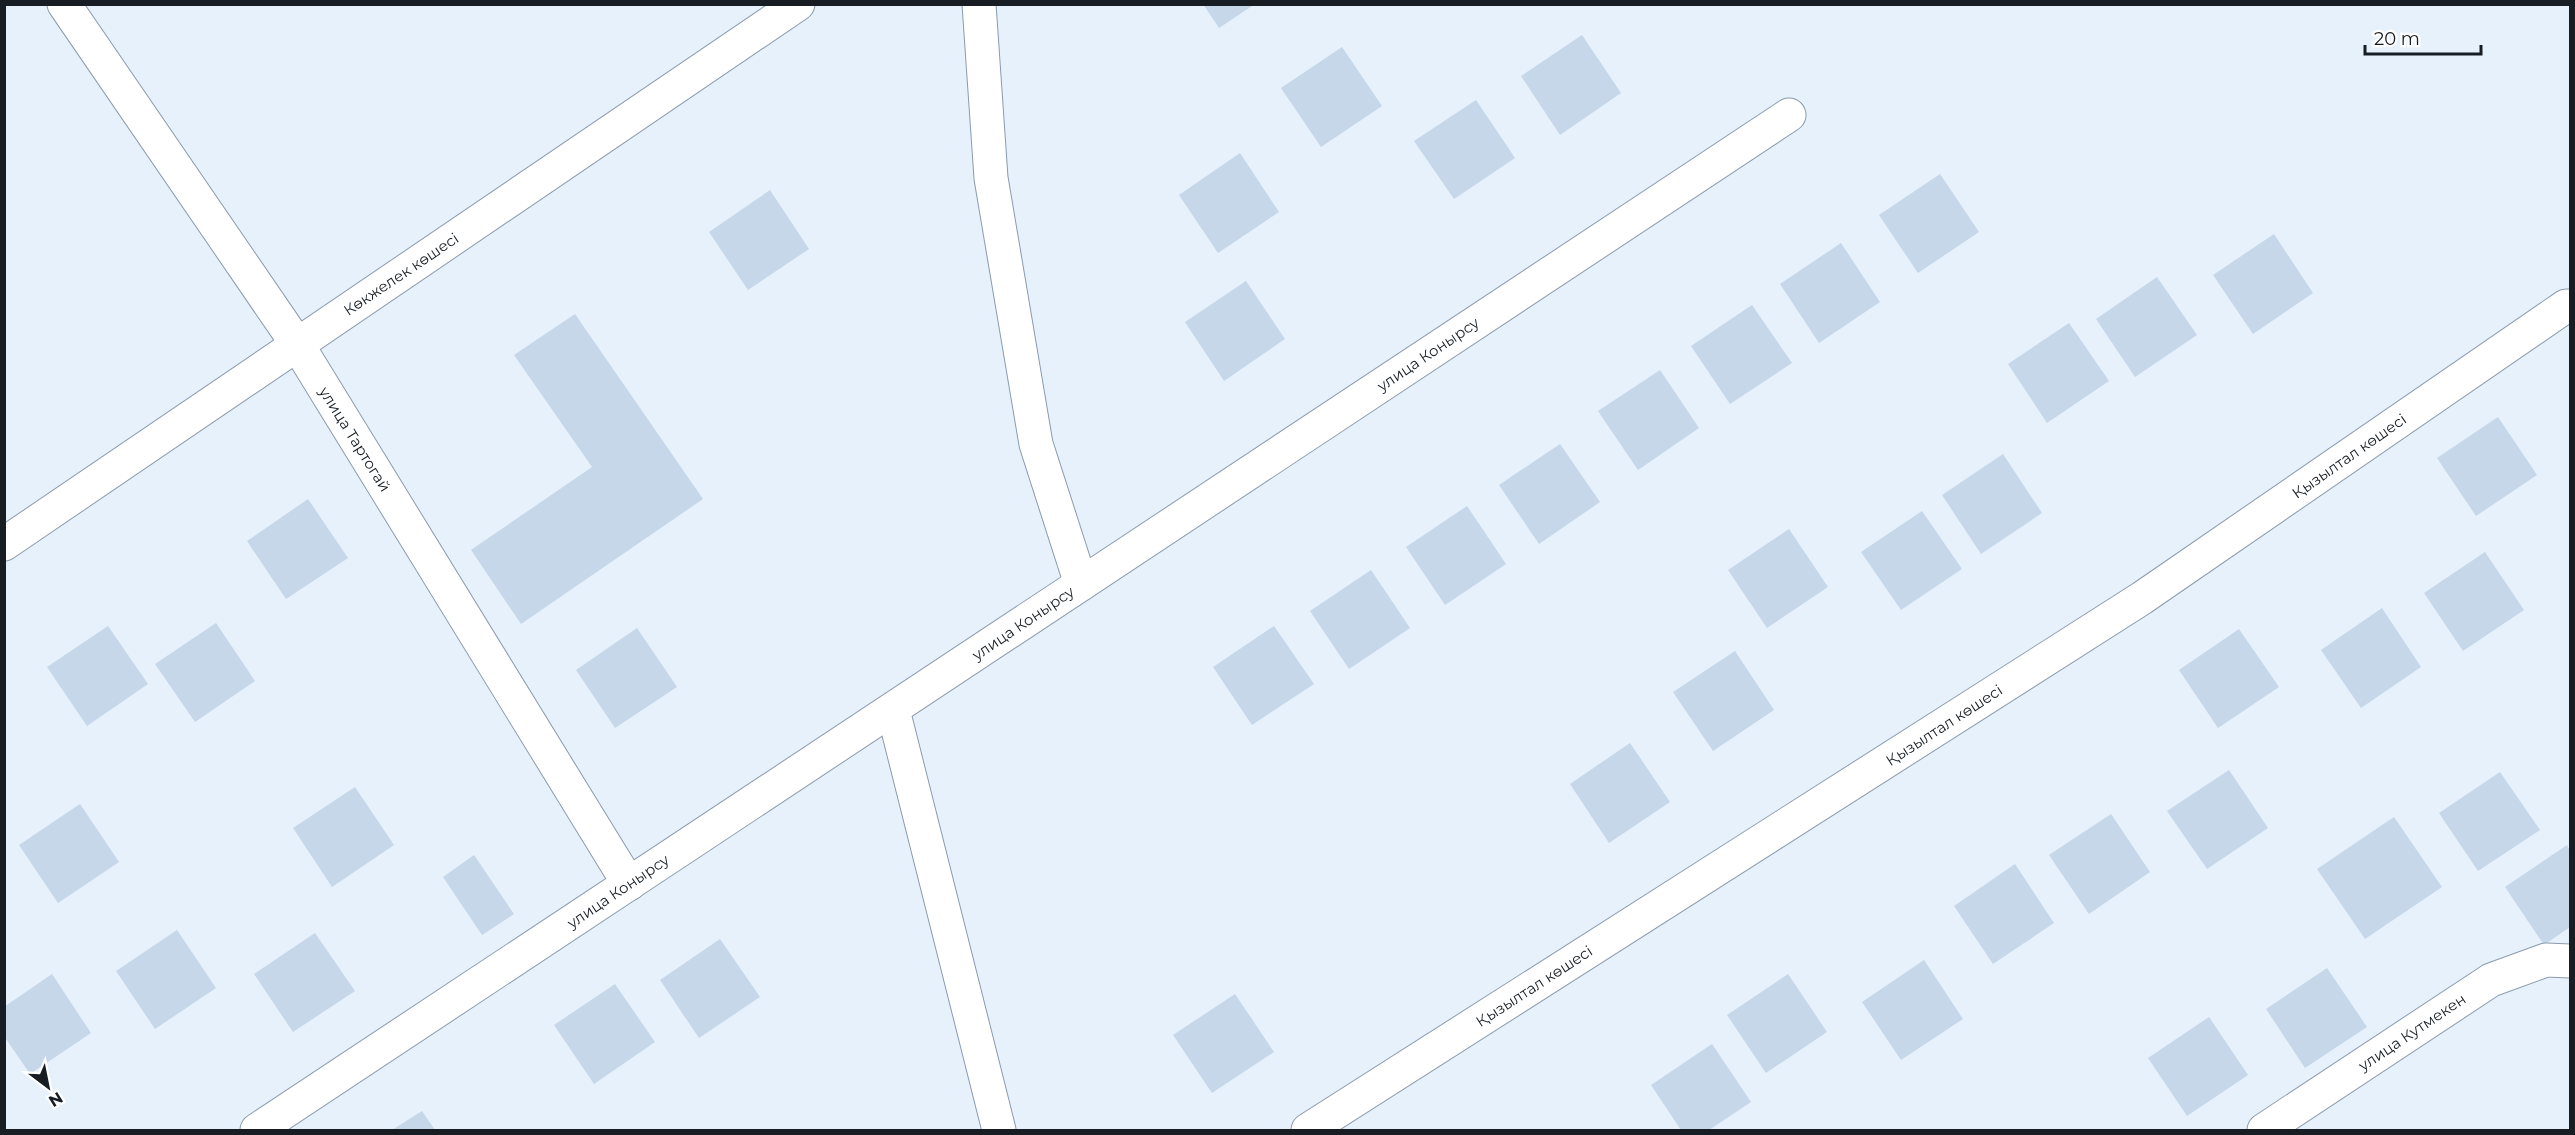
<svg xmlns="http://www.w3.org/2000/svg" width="2575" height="1135" font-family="Montserrat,sans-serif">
<rect width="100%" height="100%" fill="#e6f1fc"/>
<!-- building -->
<g fill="#c5d7e9">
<polygon points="1203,4 1255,4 1219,28"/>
<polygon points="1582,35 1621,93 1560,135 1521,76"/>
<polygon points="1342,47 1382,106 1321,147 1281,88"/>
<polygon points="1476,100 1515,158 1454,199 1414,141"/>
<polygon points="1240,153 1279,212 1218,253 1179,195"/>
<polygon points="1940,174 1979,232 1918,273 1879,215"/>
<polygon points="770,190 809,249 748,290 709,232"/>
<polygon points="2274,234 2313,293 2253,334 2213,275"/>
<polygon points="1841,243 1880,302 1819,343 1780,284"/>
<polygon points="2157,277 2197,335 2135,377 2096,319"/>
<polygon points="1246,281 1285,339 1224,381 1185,322"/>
<polygon points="1752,305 1792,363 1730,404 1691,346"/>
<polygon points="575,314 703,499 521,624 471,550 592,467 514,355"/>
<polygon points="2069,323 2109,381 2047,423 2008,364"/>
<polygon points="1660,370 1699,428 1638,470 1598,411"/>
<polygon points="2498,417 2537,475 2476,516 2437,458"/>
<polygon points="1560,444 1600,502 1539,544 1499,485"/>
<polygon points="2003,454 2042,513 1981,554 1942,495"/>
<polygon points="308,499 348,558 286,599 247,541"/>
<polygon points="1467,506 1506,564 1445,605 1406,547"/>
<polygon points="1922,511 1962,569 1901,610 1861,552"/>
<polygon points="1789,529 1828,587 1767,628 1728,570"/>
<polygon points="2485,552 2524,610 2463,651 2424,593"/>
<polygon points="1371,570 1410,628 1349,669 1310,611"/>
<polygon points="2382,608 2421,667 2361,708 2321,650"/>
<polygon points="216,623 255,681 195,722 155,664"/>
<polygon points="108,626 148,684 87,726 47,667"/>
<polygon points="1274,626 1314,684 1252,725 1213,667"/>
<polygon points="637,628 677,687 615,728 576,670"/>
<polygon points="2239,629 2279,687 2218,728 2179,670"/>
<polygon points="1735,651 1774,710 1713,751 1673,692"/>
<polygon points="1630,743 1670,802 1609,843 1570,784"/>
<polygon points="2229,770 2268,828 2207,869 2167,811"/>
<polygon points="2500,772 2540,830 2478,871 2439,813"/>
<polygon points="355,787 394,845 332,887 293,828"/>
<polygon points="80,804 119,862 58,903 19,845"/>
<polygon points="2111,814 2150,872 2089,914 2049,855"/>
<polygon points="2394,817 2442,887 2365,939 2317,869"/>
<polygon points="2567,845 2570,851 2570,927 2544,945 2505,887"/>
<polygon points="474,855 514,914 482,935 443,877"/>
<polygon points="2015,864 2054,923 1993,964 1954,906"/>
<polygon points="177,930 216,988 155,1029 116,971"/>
<polygon points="315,933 355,991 293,1032 254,974"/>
<polygon points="720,939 760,997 699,1038 660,980"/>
<polygon points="1924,960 1963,1019 1901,1060 1862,1002"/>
<polygon points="2327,968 2367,1027 2305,1068 2266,1009"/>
<polygon points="52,974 91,1033 30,1074 4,1036 4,1007"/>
<polygon points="1788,974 1827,1032 1766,1073 1727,1015"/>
<polygon points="615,984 655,1042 594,1084 554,1025"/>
<polygon points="1235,994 1274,1052 1212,1093 1173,1035"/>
<polygon points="2209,1017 2248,1075 2187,1116 2148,1058"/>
<polygon points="1712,1044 1751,1102 1709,1130 1681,1130 1651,1085"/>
<polygon points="422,1111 435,1130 392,1130"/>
</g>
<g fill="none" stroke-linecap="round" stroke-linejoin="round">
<defs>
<g id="minor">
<polyline points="64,4 297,344 629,884"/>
<polyline points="979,4 991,178 1036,444 1081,584"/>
<polyline points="4,544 798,4"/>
<polyline points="893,710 999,1130"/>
<polyline points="257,1130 1789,115"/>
<polyline points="1308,1130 2142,598 2566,306 2570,306"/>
<polyline points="2264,1130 2491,980 2546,960 2570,961"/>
</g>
</defs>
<!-- minor casing -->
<use href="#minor" stroke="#8b9bac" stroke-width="35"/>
<!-- minor -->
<use href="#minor" stroke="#fff" stroke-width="33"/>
</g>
<g text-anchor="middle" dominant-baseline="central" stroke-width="6" stroke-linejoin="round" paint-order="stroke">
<!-- street labels -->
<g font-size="15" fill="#171d23" stroke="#fff">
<text transform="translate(401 274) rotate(-34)">Көкжелек көшесі</text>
<text transform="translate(1428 354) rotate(-34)">улица Конырсу</text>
<text transform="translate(355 439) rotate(58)">улица Тартогай</text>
<text transform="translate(2349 456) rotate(-35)">Қызылтал көшесі</text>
<text transform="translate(1023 623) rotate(-34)">улица Конырсу</text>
<text transform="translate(1944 725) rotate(-33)">Қызылтал көшесі</text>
<text transform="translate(618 891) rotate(-34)">улица Конырсу</text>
<text transform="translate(1534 986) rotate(-33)">Қызылтал көшесі</text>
<text transform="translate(2412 1032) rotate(-34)">улица Кутмекен</text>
</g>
</g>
<!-- border -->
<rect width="2575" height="1135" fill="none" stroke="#171d23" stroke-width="12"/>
<!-- north arrow -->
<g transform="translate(48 1087) rotate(148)" stroke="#ffffff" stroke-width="4.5" paint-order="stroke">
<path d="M0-4.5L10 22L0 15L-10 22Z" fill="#171d23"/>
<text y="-9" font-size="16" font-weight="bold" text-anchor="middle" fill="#171d23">N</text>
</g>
<!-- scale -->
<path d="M2365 45v9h116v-9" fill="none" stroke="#171d23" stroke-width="3"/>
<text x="2374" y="45" font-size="18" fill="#171d23" stroke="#ffffff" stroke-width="4.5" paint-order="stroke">20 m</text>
</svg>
